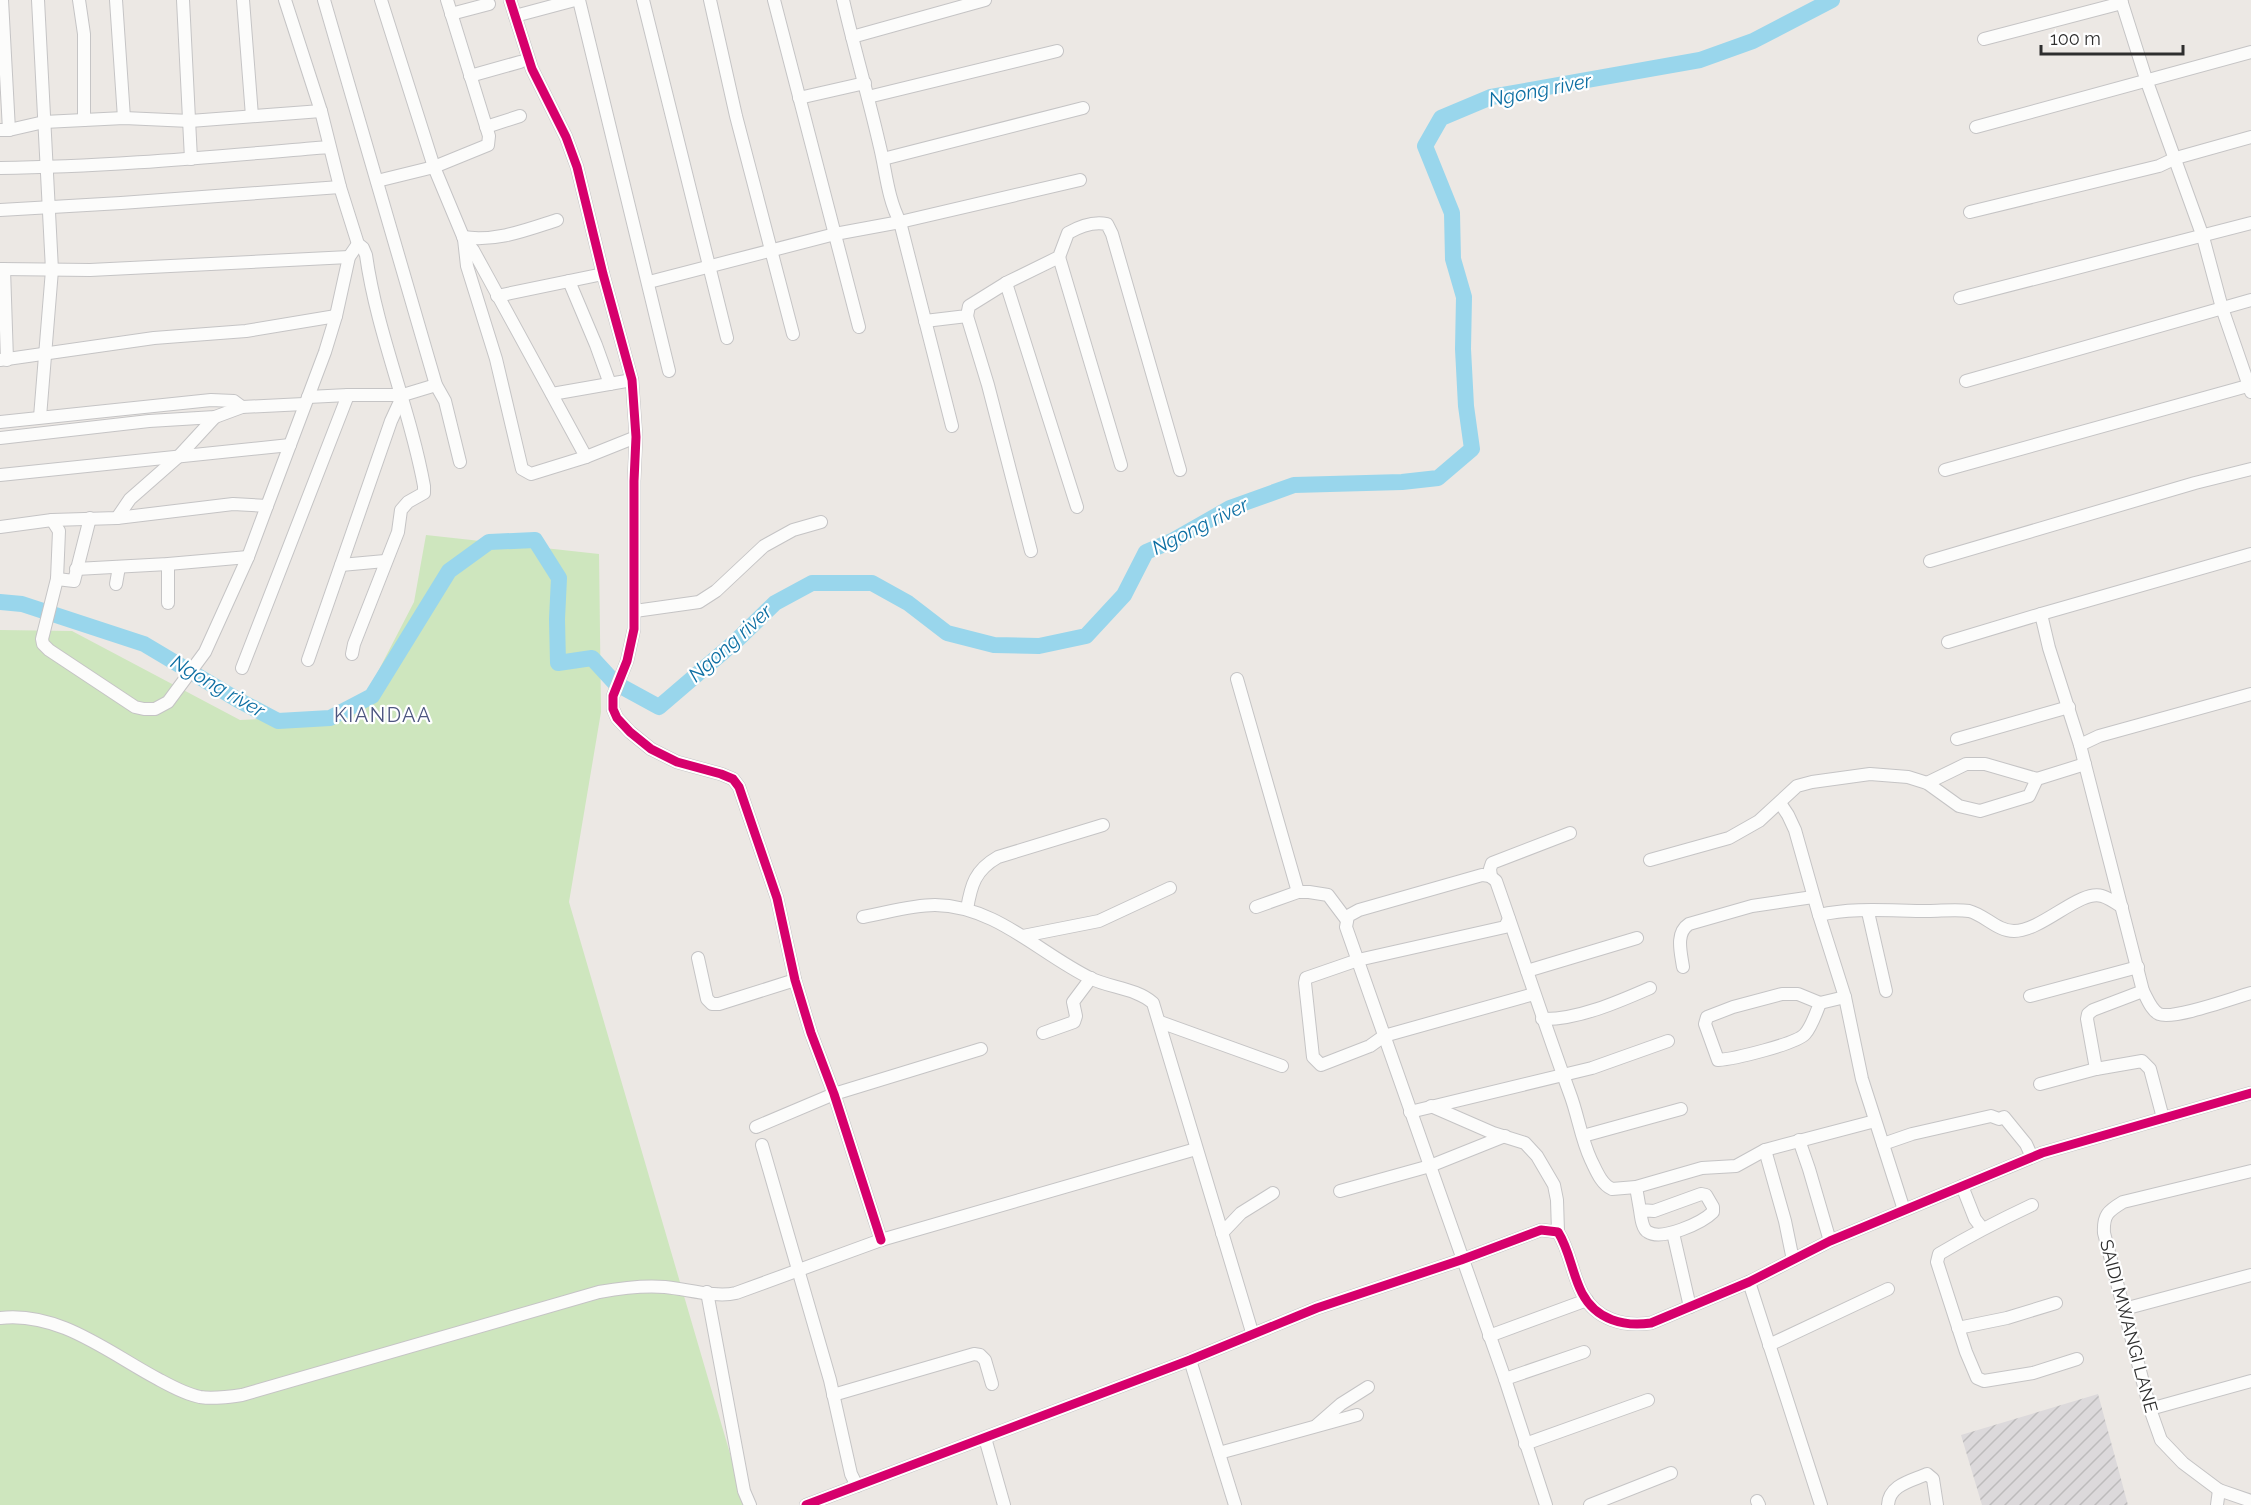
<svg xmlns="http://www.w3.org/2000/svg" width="2251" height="1505" font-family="Raleway,sans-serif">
<defs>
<pattern id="industrial-furrows" width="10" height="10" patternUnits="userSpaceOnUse" patternTransform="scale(1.5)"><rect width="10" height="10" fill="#dcd9db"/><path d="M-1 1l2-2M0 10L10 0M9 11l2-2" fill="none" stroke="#bdbbbc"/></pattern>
</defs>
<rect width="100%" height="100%" fill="#ece8e4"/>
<!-- industrial -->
<polygon fill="url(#industrial-furrows)" points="2098,1394 2128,1505 1982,1505 1961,1435"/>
<!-- grass -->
<polygon fill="#cee6be" points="426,535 599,554 601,712 569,902 745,1505 0,1505 0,630 72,631 240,720 356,714 414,602"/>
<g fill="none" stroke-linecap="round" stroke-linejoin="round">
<!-- river -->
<polyline stroke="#99d6ec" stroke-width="16" points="0,602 22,604 144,644 238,700 278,721 330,718 372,696 449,571 489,542 535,540 559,578 557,619 558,663 592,658 615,683 659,707 736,641 775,603 812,583 872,583 908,603 947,633 994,645 1039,646 1086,636 1124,595 1146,552 1174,540 1230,508 1294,485 1402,482 1438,478 1472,449 1466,406 1463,349 1464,297 1453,259 1452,213 1425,146 1441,118 1491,97 1700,60 1753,41 1832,0"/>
<defs>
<g id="minor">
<polyline points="2,0 9,130"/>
<polyline points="38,0 52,270 40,417"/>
<polyline points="79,0 84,34 84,120"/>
<polyline points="116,0 124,118"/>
<polyline points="183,0 191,159"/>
<polyline points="243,0 252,116"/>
<path d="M285,0L321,111L340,187L358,244L363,248L366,255C377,334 410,408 424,486V493L408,502L401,510L398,532L354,644L352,654"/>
<polyline points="324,0 436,385 445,401 460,462"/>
<polyline points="381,0 434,167 464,239 467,266 496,359 522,469 531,474 586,457 636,437"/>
<polyline points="510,0 532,69 566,137 577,167 603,274 632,380 636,437 634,481 634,629 627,661 613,696 613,709 617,718 630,732 651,749 677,762 721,774 733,779 739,787 777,898 795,980 811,1033 834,1094 881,1240"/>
<polyline points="579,0 669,371"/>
<polyline points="643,0 727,338"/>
<polyline points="710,0 736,116 793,334"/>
<polyline points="774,0 859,327"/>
<path d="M843,0C854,48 868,95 879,143C886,170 887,197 900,222L952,426"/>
<polyline points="2121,0 2147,82 2203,237 2222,308 2251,392"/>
<polyline points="451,14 489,4"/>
<polyline points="515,16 575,0"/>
<polyline points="852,37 985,0"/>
<polyline points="1984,39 2122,3"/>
<polyline points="470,76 520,62"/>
<polyline points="868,97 1057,51"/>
<polyline points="799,98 865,83"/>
<polyline points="486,127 520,116"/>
<polyline points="1976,127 2251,52"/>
<polyline points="0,130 9,130 44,122 124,118 190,121 321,111"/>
<polyline points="883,159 1083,108"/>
<path d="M0,168C110,167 220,156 329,147"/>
<polyline points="377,181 434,167 488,145 489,136 447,0"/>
<polyline points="0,210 121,203 340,187"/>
<polyline points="1970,212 2159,166 2176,158 2251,137"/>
<path d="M463,237C496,242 526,230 557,220"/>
<polyline points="464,239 473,250 490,281 586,457"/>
<polyline points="1059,257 1121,465"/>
<polyline points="0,269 90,270 349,257"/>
<polyline points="4,269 7,360"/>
<polyline points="569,281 596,345 610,384"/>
<polyline points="649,282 835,234 900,222 1080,180"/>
<polyline points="1006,283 1077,507"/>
<polyline points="497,296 603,274"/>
<polyline points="1960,298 2251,223"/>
<polyline points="967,316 988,385 1031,551"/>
<path d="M925,321L967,316L969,306L1006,283L1059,257L1068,233C1080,226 1093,221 1107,224L1112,234L1180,470"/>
<polyline points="0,360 154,338 246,331 336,316"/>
<polyline points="1966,381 2251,300"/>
<polyline points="552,394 632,380"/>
<polyline points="308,397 348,395"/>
<polyline points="0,422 211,400 234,401 242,407"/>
<polyline points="0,438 149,421 215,417 242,407 304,404"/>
<polyline points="1945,470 2251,385"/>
<polyline points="0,475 290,445"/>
<polyline points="117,518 130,499 179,456 215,417"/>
<polyline points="52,520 59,531 57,579 42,639 43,644 49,650 135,707 144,709 155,709 168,702 205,652 248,557 267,506 325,352 336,316 349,257 358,244"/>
<polyline points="0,527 52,520 117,518 233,504 267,506"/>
<polyline points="1930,561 2195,483 2251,469"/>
<polyline points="168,564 168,603"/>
<polyline points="341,565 385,561"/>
<polyline points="76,569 168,564 248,557"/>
<polyline points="57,579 74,581 90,518"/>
<polyline points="116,584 119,567"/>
<polyline points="635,611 699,602 716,591 764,546 793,530 821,522"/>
<polyline points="1948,642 2041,614"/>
<polyline points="308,660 391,421 403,395"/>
<polyline points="242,668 348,395 403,395 436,385"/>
<polyline points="1237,679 1298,892 1309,892 1328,895 1346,919"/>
<path d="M2251,694L2099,736L2080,745L2143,991C2147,998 2151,1010 2159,1014C2174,1020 2233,998 2251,993"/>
<polyline points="1957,739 2069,707"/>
<polyline points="2080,745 2049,648 2041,614 2251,554"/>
<polyline points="1927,783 1966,764 1985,764 2037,779"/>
<polyline points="1780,803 1788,815 1795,830 1819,915 1845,997 1862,1079 1904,1210"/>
<polyline points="1650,860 1729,838 1759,821 1797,786 1812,782 1870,774 1908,777 1927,783 1959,806 1980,811 2029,796 2037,779 2085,764"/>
<polyline points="1491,877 1490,869 1492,863 1570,833"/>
<polyline points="1256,907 1298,892"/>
<path d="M967,909C971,885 975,870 998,857L1103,825"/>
<polyline points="1868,912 1886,991"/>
<path d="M1819,915C1854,907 1891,911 1928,911C1941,911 1956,909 1969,911C1985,915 1997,931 2014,931C2042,931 2080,889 2102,896C2109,898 2116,903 2122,907"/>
<path d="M863,917C886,913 911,905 935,905C996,906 1039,953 1090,978C1110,988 1136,988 1153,1003L1252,1332"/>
<polyline points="1509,919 1505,927 1358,960 1306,978 1305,983 1313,1057 1321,1065 1370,1046 1384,1036 1534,994"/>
<polyline points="1023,936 1099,921 1170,888"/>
<polyline points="698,958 707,999 712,1004 719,1004 795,980"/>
<path d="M1683,967C1681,953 1675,933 1689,924L1752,906L1813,897"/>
<polyline points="1527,971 1637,938"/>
<path d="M1782,994H1798L1820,1003C1816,1013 1812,1026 1805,1034C1796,1044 1734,1059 1718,1060L1705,1024L1707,1017L1733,1007Z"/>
<polyline points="2030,996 2138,967"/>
<polyline points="1820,1003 1845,997"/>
<path d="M1542,1019C1577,1020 1618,1002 1650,988"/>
<polyline points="1160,1022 1282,1066"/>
<polyline points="1043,1033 1074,1022 1076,1016 1073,1002 1091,978"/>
<polyline points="2096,1069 2087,1019 2088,1014 2093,1010 2143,991"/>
<polyline points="2040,1084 2096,1069 2142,1061 2150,1069 2163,1118"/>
<polyline points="1431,1106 1493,1133 1525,1143 1537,1156 1554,1185 1557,1200 1558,1232"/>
<polyline points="1410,1112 1592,1068 1668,1041"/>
<polyline points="756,1127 834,1094 981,1049"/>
<polyline points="1583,1136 1681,1109"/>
<polyline points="1799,1140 1809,1169 1830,1241"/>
<polyline points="1883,1144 1912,1134 1991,1116 1999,1119 2004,1117 2026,1144 2032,1157"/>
<polyline points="762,1145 830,1380 851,1474 857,1486"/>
<polyline points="1765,1150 1785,1221 1793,1260"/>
<path d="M2251,1171L2123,1202C2108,1211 2103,1215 2104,1233L2150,1409L2161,1440L2183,1463L2219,1490L2251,1501"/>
<polyline points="1962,1186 1975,1219 1982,1228"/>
<path d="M1636,1187L1640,1210C1641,1216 1642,1229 1648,1232C1662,1241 1702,1223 1713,1212V1207L1706,1195L1701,1194L1654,1211L1640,1210"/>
<polyline points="1340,1191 1430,1166 1505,1136"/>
<path d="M2032,1205C2000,1220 1969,1236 1939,1254L1937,1262L1966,1352L1977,1378L1984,1381L2033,1373L2077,1359"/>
<polyline points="1222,1233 1241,1213 1273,1193"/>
<polyline points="1673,1233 1690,1307"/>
<polyline points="1749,1282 1821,1505"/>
<polyline points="707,1292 744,1491 750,1505"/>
<polyline points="2124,1309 2251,1275"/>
<path d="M0,1318C59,1311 109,1353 158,1379C171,1386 185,1394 200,1397C214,1399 228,1397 242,1395L599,1292C621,1288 643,1285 665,1287C687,1289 716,1298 736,1293L881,1240L1196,1149"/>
<polyline points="1958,1328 2007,1318 2056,1303"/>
<polyline points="1489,1336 1587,1300"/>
<polyline points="1769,1345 1888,1289"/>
<polyline points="1190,1360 1235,1505"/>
<polyline points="1505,1379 1584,1352"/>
<polyline points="833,1395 974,1354 980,1355 985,1360 992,1384"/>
<polyline points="2150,1409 2251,1381"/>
<polyline points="1317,1425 1341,1404 1368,1387"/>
<polyline points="985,1438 1004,1505"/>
<polyline points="1525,1444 1648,1400"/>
<polyline points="1219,1453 1357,1415"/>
<polyline points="1757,1501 1759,1505"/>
<path d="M806,1505L1190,1360L1317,1308L1461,1260L1541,1230L1558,1232C1570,1251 1572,1274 1582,1293C1596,1320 1624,1327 1651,1323L1749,1282L1830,1241L2042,1153L2251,1093"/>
<path d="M1546,1505L1505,1379L1346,927L1348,916L1359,910L1482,875L1490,876L1496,881C1521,952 1544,1023 1570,1094C1578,1115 1581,1139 1591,1160C1596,1170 1601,1184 1612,1189L1636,1187L1702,1168L1736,1166L1765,1150L1875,1121"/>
<polyline points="1590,1505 1671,1473"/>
<path d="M1888,1505C1889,1485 1911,1481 1927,1474L1933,1479L1937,1505"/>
<polyline points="2217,1505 2219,1490"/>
</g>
</defs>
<!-- minor casing -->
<use href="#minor" stroke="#c5c4c5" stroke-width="14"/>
<!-- minor -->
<use href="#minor" stroke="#fcfcfb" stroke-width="12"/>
<defs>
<g id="cycleway">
<polyline points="510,0 532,69 566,137 577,167 603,274 632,380 636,437 634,481 634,629 627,661 613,696 613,709 617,718 630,732 651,749 677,762 721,774 733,779 739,787 777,898 795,980 811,1033 834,1094 881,1240"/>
<path d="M806,1505L1190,1360L1317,1308L1461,1260L1541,1230L1558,1232C1570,1251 1572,1274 1582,1293C1596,1320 1624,1327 1651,1323L1749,1282L1830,1241L2042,1153L2251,1093"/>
</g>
</defs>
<!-- cycleway casing -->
<use href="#cycleway" stroke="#fff" stroke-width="13"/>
<!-- cycleway -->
<use href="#cycleway" stroke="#d6006c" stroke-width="9"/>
</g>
<g text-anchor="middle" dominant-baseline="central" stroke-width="4.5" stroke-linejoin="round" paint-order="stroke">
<!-- street labels -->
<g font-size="18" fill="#2e2e2e" stroke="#fff">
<text transform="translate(2129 1326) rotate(75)">SAIDI MWANGI LANE</text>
</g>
<!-- water labels -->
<g font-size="20" font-style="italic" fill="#0d6fa3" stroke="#fff">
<text transform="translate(1540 90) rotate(-11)">Ngong river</text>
<text transform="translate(1200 526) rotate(-26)">Ngong river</text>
<text transform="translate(730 643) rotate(-42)">Ngong river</text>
<text transform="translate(218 686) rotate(30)">Ngong river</text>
</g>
<!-- neighbourhood labels -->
<g font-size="20" letter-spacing="1.5" fill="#4d5680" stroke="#fff">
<text x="383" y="715">KIANDAA</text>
</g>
</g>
<!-- scale -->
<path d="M2041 45v9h142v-9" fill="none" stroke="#2e2e2e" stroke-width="3"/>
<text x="2050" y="45" font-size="18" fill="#2e2e2e" stroke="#ffffff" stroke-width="4.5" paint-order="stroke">100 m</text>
</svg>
